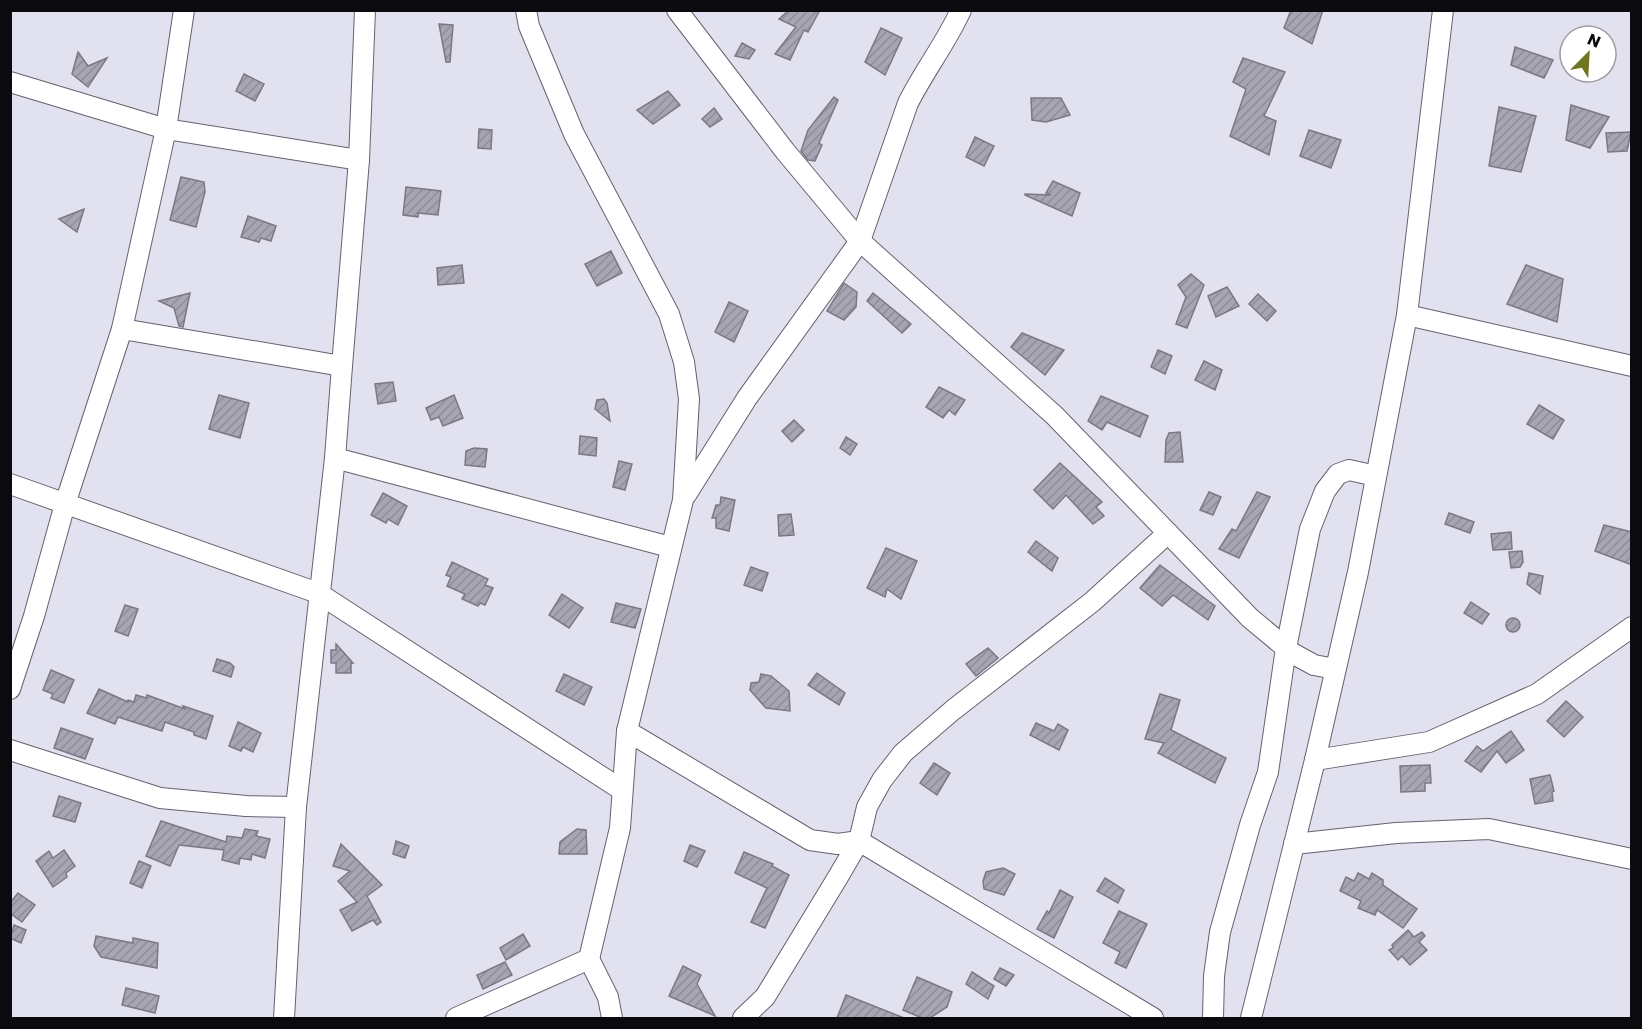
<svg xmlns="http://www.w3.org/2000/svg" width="1642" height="1029" font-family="Poppins,sans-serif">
<defs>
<pattern id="building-hatch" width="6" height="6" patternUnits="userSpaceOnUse" patternTransform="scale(1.5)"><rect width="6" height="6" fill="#a7a5b4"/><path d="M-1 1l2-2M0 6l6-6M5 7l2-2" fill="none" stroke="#8e8d9a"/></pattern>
</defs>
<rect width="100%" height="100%" fill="#e2e1f0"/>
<!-- building -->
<g fill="url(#building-hatch)" stroke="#7a7885" stroke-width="1.5">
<polygon points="789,10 820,10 808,32 804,30 790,60 775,54 796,27 779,19"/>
<polygon points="1291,10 1323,10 1312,44 1284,28"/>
<polygon points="439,24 453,25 450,62 446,62"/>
<polygon points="881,28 902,38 885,75 865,62"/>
<polygon points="742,43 755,50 749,59 735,56"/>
<polygon points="1515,47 1553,60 1544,78 1511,65"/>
<polygon points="78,52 88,66 107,58 88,87 72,74"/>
<polygon points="1243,58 1285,72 1264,116 1276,121 1269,155 1230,136 1246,89 1233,82"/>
<polygon points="244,74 264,84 255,101 236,91"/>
<polygon points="668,91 680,105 653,124 637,110"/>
<polygon points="834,97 838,100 819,143 822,145 815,161 808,160 801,151 808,130"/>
<polygon points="1031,98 1061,98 1070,115 1046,122 1032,120"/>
<polygon points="1571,105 1609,117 1590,148 1566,140"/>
<polygon points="1499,107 1536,116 1521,172 1489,166"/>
<polygon points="714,108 722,119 710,127 702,119"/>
<polygon points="479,129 492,130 491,149 478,148"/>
<polygon points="1309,130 1341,140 1331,168 1300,156"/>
<polygon points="1631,132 1627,151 1608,152 1606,133"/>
<polygon points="975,137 994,146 984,166 966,157"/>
<polygon points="181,177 204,182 205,192 196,227 170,220"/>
<polygon points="1053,181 1080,193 1072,216 1025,195 1025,194 1051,195 1046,193"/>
<polygon points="406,187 441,191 438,215 418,213 418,217 403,215"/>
<polygon points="84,209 77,232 59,219"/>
<polygon points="248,216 276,226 271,241 261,238 259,242 241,237"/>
<polygon points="611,251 622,273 597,286 585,264"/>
<polygon points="462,265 464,283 438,285 437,268"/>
<polygon points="1526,265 1563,279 1557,322 1507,304"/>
<polygon points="1191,274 1204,285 1187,328 1176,324 1186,297 1178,285"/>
<polygon points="844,283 857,292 856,307 844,320 827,311"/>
<polygon points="1227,287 1239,306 1216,317 1208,296"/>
<polygon points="190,293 183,327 179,326 174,308 159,301"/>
<polygon points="873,293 911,324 902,333 867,301"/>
<polygon points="1258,294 1276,311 1267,321 1249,304"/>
<polygon points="729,302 748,311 734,342 715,332"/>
<polygon points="1022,333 1064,350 1045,375 1011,347"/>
<polygon points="1158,350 1172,356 1165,374 1151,367"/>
<polygon points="1204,361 1222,370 1215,390 1195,380"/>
<polygon points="393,382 396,401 378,404 375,384"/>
<polygon points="939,387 965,400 955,415 949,410 943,418 926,407"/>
<polygon points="219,395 249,403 240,438 209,429"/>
<polygon points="454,395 463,418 443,426 439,417 431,420 426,408"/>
<polygon points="1101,396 1148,416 1140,437 1107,422 1102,430 1088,421"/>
<polygon points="604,399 607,403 610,421 595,409 597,400"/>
<polygon points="1539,405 1564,420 1553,439 1527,424"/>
<polygon points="794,420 804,430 792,442 782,431"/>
<polygon points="1180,432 1183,462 1165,462 1166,440 1169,433"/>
<polygon points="580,436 597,438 596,456 579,454"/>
<polygon points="846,437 857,444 850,455 840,448"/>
<polygon points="474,448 487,449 485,467 465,465 466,451"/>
<polygon points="619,461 632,464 625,490 613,487"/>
<polygon points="1060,463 1102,502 1096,507 1104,516 1093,524 1066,495 1053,509 1034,490"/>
<polygon points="1209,492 1221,497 1213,515 1200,510"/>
<polygon points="1257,492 1270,497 1239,558 1219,549 1232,529 1236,531"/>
<polygon points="383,493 407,506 398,525 388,519 386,523 371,515"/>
<polygon points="721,497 735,500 729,531 716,528 716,518 712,518 716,505 720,505"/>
<polygon points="1449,513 1474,522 1470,533 1445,524"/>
<polygon points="791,514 794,535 779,536 778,515"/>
<polygon points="1604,525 1632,532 1632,565 1595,551"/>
<polygon points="1511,532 1512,549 1493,550 1491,534"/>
<polygon points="1036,541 1058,558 1052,571 1028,552"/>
<polygon points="886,548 917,561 901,599 887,589 885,597 867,588"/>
<polygon points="1522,551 1523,562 1520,567 1511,568 1509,552"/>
<polygon points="452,562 488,579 485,585 493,588 485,605 480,603 478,606 462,599 465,594 447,586 451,577 446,575"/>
<polygon points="1160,565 1215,606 1208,620 1173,595 1162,606 1140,588"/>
<polygon points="751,567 768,573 762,591 744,585"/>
<polygon points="1529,573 1543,576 1540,594 1527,584"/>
<polygon points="562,594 583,608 569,628 549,615"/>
<polygon points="1471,602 1489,614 1482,624 1464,613"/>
<polygon points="616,603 641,609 635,628 611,622"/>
<polygon points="125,605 138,609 128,636 115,631"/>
<circle cx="1513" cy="625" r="7"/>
<polygon points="336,644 353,663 351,663 351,673 336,673 336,663 331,663 331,650 336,650"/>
<polygon points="988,648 998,658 976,676 966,664"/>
<polygon points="217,659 230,663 234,667 231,677 213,671"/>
<polygon points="51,670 74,680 64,703 51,698 53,694 43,690"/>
<polygon points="817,673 845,693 839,705 808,685"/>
<polygon points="564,674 592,687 584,705 556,691"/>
<polygon points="761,674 771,676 789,691 790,711 766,708 750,690 751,683 759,682"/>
<polygon points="99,689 128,702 128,700 134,702 136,695 146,698 147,695 185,709 183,706 213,716 206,739 194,735 194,732 165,722 162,731 118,717 115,724 87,713"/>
<polygon points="1160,694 1180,700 1171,730 1226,758 1215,783 1158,753 1164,743 1145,739"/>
<polygon points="1566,701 1583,717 1564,737 1547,721"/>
<polygon points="238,722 261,733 253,752 243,747 241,751 229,746"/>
<polygon points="1036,723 1054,731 1058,724 1068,730 1059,750 1030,735"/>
<polygon points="61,728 93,739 85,759 54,748"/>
<polygon points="1511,731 1524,750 1506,763 1497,751 1481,772 1465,761 1477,746 1483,751"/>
<polygon points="934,763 950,773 937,795 920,783"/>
<polygon points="1430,765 1431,783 1425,783 1425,791 1401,792 1400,766"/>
<polygon points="1550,775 1554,791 1552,792 1553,801 1535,804 1530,779"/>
<polygon points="59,796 81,803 75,822 53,816"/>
<polygon points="161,821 226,842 227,836 242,838 245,829 258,831 256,836 270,839 265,858 252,854 251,860 240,858 239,864 222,860 224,850 179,845 170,866 146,856"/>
<polygon points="577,829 586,830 587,854 559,854 560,842"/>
<polygon points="396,841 409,846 405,858 393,854"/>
<polygon points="341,844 382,885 367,896 381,922 377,925 373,920 352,931 340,910 357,902 338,881 350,871 333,866"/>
<polygon points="690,845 705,851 697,867 684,861"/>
<polygon points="64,850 75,866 66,873 67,877 53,887 36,861 49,851 53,858"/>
<polygon points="744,852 773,864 772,866 789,875 765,928 751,922 767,888 735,873"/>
<polygon points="139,861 151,866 142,888 130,883"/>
<polygon points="1003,868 1015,874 1004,895 984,889 983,881 986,872"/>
<polygon points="1358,873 1369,879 1372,873 1383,880 1383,885 1417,909 1403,928 1377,910 1375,915 1358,908 1361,901 1340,891 1346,877 1354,881"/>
<polygon points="1105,878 1124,890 1118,903 1097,891"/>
<polygon points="1060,890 1073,897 1054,938 1037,929 1047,911 1049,913"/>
<polygon points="18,893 35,905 22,922 10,913 10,903"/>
<polygon points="1119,911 1147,924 1126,968 1115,963 1120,952 1103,943"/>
<polygon points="14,925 26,930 21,943 10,938"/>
<polygon points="1408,930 1414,937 1422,932 1425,936 1419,942 1427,950 1410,965 1402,956 1398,960 1389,950 1393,948 1392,945"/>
<polygon points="523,934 530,946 506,960 500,948"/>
<polygon points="96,936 133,943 133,938 158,943 157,968 101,957 94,946"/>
<polygon points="505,962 512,975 483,989 477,975"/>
<polygon points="683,966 701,975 697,984 715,1016 669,996"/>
<polygon points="1000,968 1014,975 1006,986 994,979"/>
<polygon points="972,972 994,986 988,999 966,984"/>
<polygon points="917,977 952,992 947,1007 930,1018 922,1018 903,1010"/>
<polygon points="126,988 159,996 155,1013 122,1005"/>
<polygon points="846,995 904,1018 837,1018"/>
</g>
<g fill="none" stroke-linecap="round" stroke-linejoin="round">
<defs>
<g id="minor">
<polyline points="677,10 785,151 860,241 1055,416 1250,618 1292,653 1314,665 1335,669"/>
<polyline points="10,82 166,129 359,160"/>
<polyline points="1407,315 1632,366"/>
<polyline points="122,329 342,366"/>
<polyline points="335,458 670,547"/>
<polyline points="10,484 318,593 622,790"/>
<path d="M686,495L747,398L860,241L908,103C924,71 946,43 961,10"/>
<polyline points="10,689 34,616 65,504 122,329 166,129 184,10"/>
<polyline points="627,731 810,840 838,844 859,841 1153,1018"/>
<polyline points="10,750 160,798 246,806 296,807"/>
<polyline points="1315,760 1429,742 1537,694 1632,627"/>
<polyline points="1294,844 1396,833 1489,829 1632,859"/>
<polyline points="589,959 608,997 612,1018"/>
<polyline points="284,1018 296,807 335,458 342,366 359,160 365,10"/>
<polyline points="456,1018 589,959 620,828 627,731 683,500 689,399 684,362 669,314 574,134 529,26 526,10"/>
<polyline points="743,1018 765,997 838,877 859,841 867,807 882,780 903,753 953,710 1092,602 1168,533"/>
<polyline points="1213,1018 1214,976 1220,932 1250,825 1268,772 1286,648 1310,529 1325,491 1338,474 1349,470 1376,476"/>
<polyline points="1251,1018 1315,760 1358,572 1407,315 1443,10"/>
</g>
</defs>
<!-- minor casing -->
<use href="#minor" stroke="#64626f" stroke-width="22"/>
<!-- minor -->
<use href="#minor" stroke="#fff" stroke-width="20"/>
</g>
<!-- border -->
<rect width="1642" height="1029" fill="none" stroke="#0b0b0f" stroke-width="24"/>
<!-- north arrow -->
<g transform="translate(1588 54) rotate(24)"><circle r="28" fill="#ffffff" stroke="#9d9d9f" stroke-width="1.5"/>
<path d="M0-4.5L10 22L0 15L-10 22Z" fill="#6e7620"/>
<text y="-9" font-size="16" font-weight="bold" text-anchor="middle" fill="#0b0b0f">N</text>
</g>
</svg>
